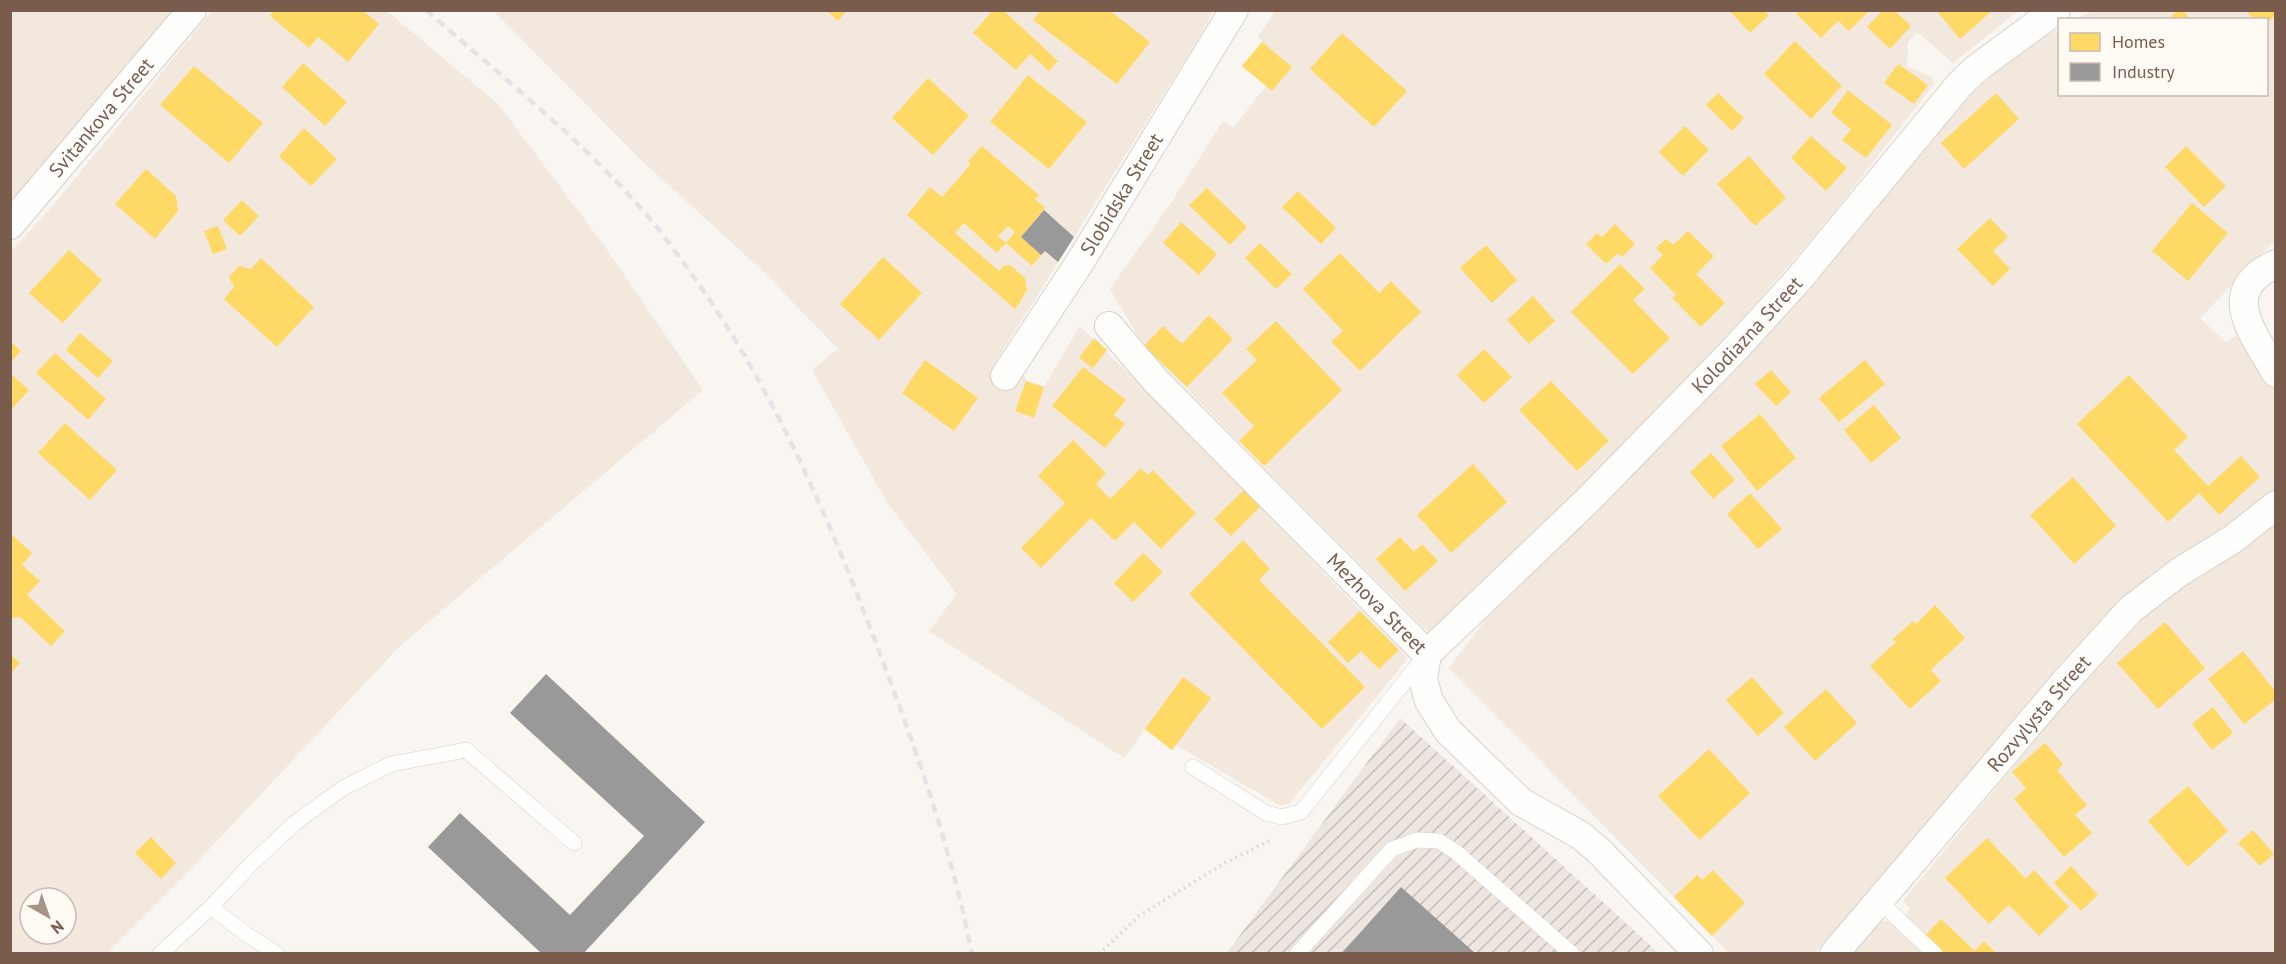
<svg xmlns="http://www.w3.org/2000/svg" width="2286" height="964" font-family="'PT Sans',sans-serif">
<defs>
<pattern id="industrial-furrows" width="10" height="10" patternUnits="userSpaceOnUse" patternTransform="scale(1.5)"><rect width="10" height="10" fill="#ede5e0"/><path d="M-1 1l2-2M0 10L10 0M9 11l2-2" fill="none" stroke="#c5bdb8"/></pattern>
</defs>
<rect width="100%" height="100%" fill="#f9f5f0"/>
<!-- residential -->
<g fill="#f2e8de" fill-rule="evenodd">
<polygon points="2093,10 2275,11 2275,240 2200,318 2227,343 2240,331 2275,391 2275,493 2228,531 2154,571 2107,616 1815,953 1729,953 1449,668 1486,619 1612,492 1946,118 2031,39 2059,30 2060,94 2266,94 2266,20 2078,19"/>
<polygon points="11,11 174,11 11,209"/>
<path d="M212,11H387L498,104L603,244L703,390L400,646L185,875L107,953H11L10,252L51,208ZM30,898H66V934H30Z"/>
<polygon points="494,11 1213,11 1200,36 998,358 1024,374 1026,381 1044,387 1080,326 1190,433 1339,589 1408,658 1289,804 1279,805 1176,745 1172,750 1145,729 1124,758 929,631 957,594 888,504 812,370 838,349 763,271 641,160"/>
<polygon points="1275,11 2018,11 1953,63 1917,32 1908,43 1907,66 1930,76 1935,83 1835,211 1713,354 1570,497 1429,633 1144,346 1110,289 1171,203 1223,121 1233,128 1266,86 1242,66 1262,42 1258,37"/>
<polygon points="2275,520 2275,953 1942,953 1904,917 1910,909 1903,901 2104,656 2149,608 2179,586 2210,570"/>
<polygon points="1881,921 1892,922 1926,954 1848,954 1871,927"/>
</g>
<!-- industrial -->
<polygon fill="url(#industrial-furrows)" points="1400,718 1659,953 1226,954"/>
<!-- homes -->
<g fill="#ffd966" fill-rule="evenodd">
<polygon points="274,10 362,10 379,24 348,62 318,37 309,48 270,16"/>
<polygon points="826,10 847,10 838,21"/>
<polygon points="993,10 1003,10 1058,61 1049,71 1030,54 1016,70 973,33"/>
<polygon points="1041,10 1109,10 1150,42 1117,84 1033,20"/>
<polygon points="1729,10 1768,10 1766,13 1769,15 1750,33"/>
<polygon points="1800,10 1870,10 1849,31 1838,21 1821,38 1796,14"/>
<polygon points="1883,10 1894,10 1911,26 1890,49 1867,27"/>
<polygon points="1936,10 1993,10 1960,39"/>
<polygon points="2178,10 2183,10 2190,20 2167,20"/>
<polygon points="2246,10 2276,10 2276,15 2266,24 2266,20 2254,20"/>
<polygon points="1342,33 1407,91 1374,127 1310,69"/>
<polygon points="1795,41 1842,86 1811,119 1764,74"/>
<polygon points="1262,42 1292,67 1272,91 1242,66"/>
<polygon points="303,63 347,102 325,126 282,87"/>
<polygon points="1898,64 1928,85 1914,104 1884,83"/>
<polygon points="194,66 263,123 229,163 160,105"/>
<polygon points="1028,75 1087,122 1049,169 990,122"/>
<polygon points="928,78 969,116 933,155 892,118"/>
<polygon points="1848,90 1892,125 1866,158 1842,140 1851,129 1831,113"/>
<polygon points="1718,93 1744,118 1732,131 1706,105"/>
<polygon points="1996,93 2019,119 1964,169 1941,143"/>
<polygon points="1685,126 1709,150 1683,176 1659,152"/>
<polygon points="304,128 337,159 311,186 279,156"/>
<polygon points="1811,136 1847,168 1826,191 1791,158"/>
<path d="M982,146L1039,195L1035,199L1045,208L1021,237L1041,255L1032,266L1006,243L997,253L964,223L955,233L999,271L1003,266L1010,265L1025,278L1027,290L1015,309L907,215L930,187L942,197L971,164L968,161ZM1008,226L1015,232L1006,243L998,236Z"/>
<polygon points="2186,146 2226,186 2204,207 2165,167"/>
<polygon points="1749,156 1786,198 1755,226 1717,184"/>
<polygon points="146,169 176,196 178,211 155,239 115,204"/>
<polygon points="1207,188 1247,227 1230,245 1189,205"/>
<polygon points="1298,191 1336,228 1321,244 1282,207"/>
<polygon points="242,200 259,216 240,236 223,220"/>
<polygon points="2192,203 2228,233 2188,281 2152,251"/>
<polygon points="1990,218 2008,237 1993,251 2010,269 1993,286 1957,249"/>
<polygon points="1181,222 1217,254 1199,275 1163,243"/>
<polygon points="1615,224 1635,244 1622,257 1618,253 1606,264 1586,244 1597,233 1602,237"/>
<polygon points="218,226 227,249 213,254 204,231"/>
<polygon points="1688,231 1714,256 1696,274 1725,303 1701,327 1672,298 1676,295 1650,268 1663,255 1656,248 1666,239 1673,245"/>
<polygon points="1260,243 1292,274 1276,289 1245,258"/>
<polygon points="1486,245 1517,280 1492,303 1460,268"/>
<polygon points="69,250 102,280 63,323 29,293"/>
<polygon points="1340,253 1379,293 1391,281 1421,312 1360,371 1331,342 1343,331 1303,289"/>
<polygon points="883,257 922,293 879,340 840,304"/>
<polygon points="261,258 314,307 277,347 224,299 234,287 229,277 239,266 251,269"/>
<polygon points="1620,264 1645,289 1633,300 1670,338 1633,374 1571,312"/>
<polygon points="1533,296 1555,321 1529,344 1507,320"/>
<polygon points="1209,315 1233,339 1187,387 1144,346 1163,326 1182,344"/>
<polygon points="1276,321 1342,390 1264,466 1239,441 1254,426 1222,393 1257,360 1246,349"/>
<polygon points="80,333 113,361 98,378 66,350"/>
<polygon points="1094,338 1107,350 1093,368 1079,358"/>
<polygon points="10,341 21,351 10,363"/>
<polygon points="1484,349 1512,377 1484,403 1457,375"/>
<polygon points="55,353 106,399 88,420 36,373"/>
<polygon points="925,360 978,398 954,431 902,393"/>
<polygon points="1865,360 1885,384 1839,422 1819,398"/>
<polygon points="1083,367 1126,400 1114,415 1125,424 1105,448 1052,406"/>
<polygon points="1771,370 1791,392 1776,406 1755,384"/>
<polygon points="10,373 29,390 10,411"/>
<polygon points="2129,375 2188,437 2174,450 2208,486 2241,456 2260,477 2219,515 2199,493 2168,522 2077,424"/>
<polygon points="1026,381 1044,387 1034,418 1015,411"/>
<polygon points="1551,381 1609,441 1577,471 1519,410"/>
<polygon points="1874,405 1901,438 1871,463 1844,430"/>
<polygon points="1760,414 1796,458 1757,491 1721,446"/>
<polygon points="65,423 117,470 90,500 38,453"/>
<polygon points="1073,440 1106,473 1096,484 1110,499 1141,468 1148,475 1153,470 1196,513 1161,549 1134,522 1115,541 1091,518 1041,568 1021,548 1065,503 1038,476"/>
<polygon points="1711,453 1735,480 1713,499 1690,472"/>
<polygon points="1473,464 1507,502 1451,553 1417,515"/>
<polygon points="2073,477 2116,526 2074,564 2030,515"/>
<polygon points="1244,490 1260,507 1231,536 1214,519"/>
<polygon points="1750,493 1782,529 1758,549 1727,514"/>
<polygon points="10,533 32,553 22,565 40,581 27,595 65,631 51,646 20,617 10,618 10,577 13,573 10,571"/>
<polygon points="1400,537 1414,552 1422,544 1438,561 1405,591 1376,559"/>
<polygon points="1243,540 1270,569 1259,580 1365,687 1322,729 1189,594"/>
<polygon points="1143,553 1163,572 1133,602 1114,583"/>
<polygon points="1935,605 1965,638 1931,670 1941,681 1910,709 1870,666 1896,642 1893,639 1913,621 1916,624"/>
<polygon points="1360,611 1399,650 1379,669 1361,651 1348,663 1328,642"/>
<polygon points="2165,622 2205,668 2158,709 2117,663"/>
<polygon points="2243,651 2276,692 2276,699 2244,724 2208,679"/>
<polygon points="10,654 20,663 10,674"/>
<polygon points="1183,677 1211,698 1172,750 1145,729"/>
<polygon points="1752,677 1784,713 1758,736 1726,700"/>
<polygon points="1826,689 1857,723 1815,761 1784,727"/>
<polygon points="2213,707 2233,733 2212,750 2192,724"/>
<polygon points="2045,743 2063,764 2057,770 2087,805 2075,815 2092,833 2064,857 2014,799 2026,788 2012,772"/>
<polygon points="1709,749 1750,793 1700,840 1658,796"/>
<polygon points="2188,786 2228,831 2188,867 2148,821"/>
<polygon points="2253,830 2274,854 2260,866 2238,843"/>
<polygon points="151,837 176,863 161,879 135,853"/>
<polygon points="1987,838 2026,879 2034,870 2069,907 2039,936 2009,905 1989,924 1945,878"/>
<polygon points="2071,866 2098,895 2081,911 2054,883"/>
<polygon points="1713,870 1745,903 1712,936 1674,897 1697,875 1702,880"/>
<polygon points="1941,919 1975,951 1984,941 1997,954 1942,954 1924,937"/>
</g>
<!-- industry -->
<g fill="#999">
<polygon points="1044,210 1074,237 1058,262 1045,251 1041,255 1021,237"/>
<polygon points="546,674 705,822 583,954 542,954 428,847 460,813 570,915 644,836 510,713"/>
<polygon points="1401,887 1476,954 1341,954"/>
</g>
<g fill="none" stroke-linecap="round" stroke-linejoin="round">
<defs>
<g id="service">
<polyline points="1193,767 1266,813 1282,817 1301,812 1421,661"/>
<polyline points="1879,901 1935,954"/>
<polyline points="211,907 246,934 277,954"/>
<polyline points="160,954 211,907 251,864 295,823 343,788 391,764 466,750 574,843"/>
<polyline points="1297,954 1392,849 1417,840 1439,841 1456,852 1572,954"/>
</g>
<g id="minor">
<path id="s1" d="M10,225L192,10"/>
<path d="M2276,264C2216,291 2254,334 2276,373"/>
<path id="s2" d="M1109,326L1156,381L1427,654L1423,679L1429,701L1448,731L1521,802L1580,835L1598,850L1699,954"/>
<path id="s3" d="M1005,376L1080,262L1234,10"/>
<path id="s4" d="M1427,654L1589,499L1736,348L1798,280L1960,84L1977,68L2056,10"/>
<path id="s5" d="M1834,954L2064,683L2130,610L2178,573L2233,539L2276,505"/>
</g>
</defs>
<!-- service casing -->
<use href="#service" stroke="#d7d1cb" stroke-width="16"/>
<!-- minor casing -->
<use href="#minor" stroke="#d7d1cb" stroke-width="30"/>
<!-- path -->
<polyline stroke="#dcd5d0" stroke-width="4" stroke-dasharray="1.5 4.5" stroke-linecap="butt" points="1099,954 1139,916 1223,864 1269,841"/>
<!-- service -->
<use href="#service" stroke="#fefefd" stroke-width="15"/>
<!-- minor -->
<use href="#minor" stroke="#fefefd" stroke-width="28"/>
<!-- rail -->
<path stroke="#e6e3e7" stroke-width="4.5" stroke-dasharray="9 6" stroke-linecap="butt" d="M426,10C503,78 585,142 651,220C663,234 674,250 685,265C772,383 829,518 880,654C917,752 952,851 972,954"/>
</g>
<g text-anchor="middle" dominant-baseline="central" stroke-width="6" stroke-linejoin="round" paint-order="stroke">
<!-- street labels -->
<g font-size="20" fill="#7a5c4d" stroke="#fffaf3">
<text stroke="none"><textPath href="#s1" startOffset="141">Svitankova Street</textPath></text>
<text stroke="none"><textPath href="#s3" startOffset="216">Slobidska Street</textPath></text>
<text stroke="none"><textPath href="#s4" startOffset="452">Kolodiazna Street</textPath></text>
<text stroke="none"><textPath href="#s2" startOffset="386">Mezhova Street</textPath></text>
<text stroke="none"><textPath href="#s5" startOffset="316">Rozvylysta Street</textPath></text>
</g>
</g>
<!-- border -->
<rect width="2286" height="964" fill="none" stroke="#7a5c4d" stroke-width="24"/>
<!-- legend -->
<rect x="2058" y="18" width="210" height="78" fill="#fffaf3" stroke="#cabbb1" stroke-width="1.5"/>
<rect x="2070" y="33" width="30" height="18" fill="#ffd966" stroke="#cabbb1" stroke-width="1.5"/>
<text x="2112" y="48" font-size="18" fill="#7a5c4d">Homes</text>
<rect x="2070" y="63" width="30" height="18" fill="#999999" stroke="#cabbb1" stroke-width="1.5"/>
<text x="2112" y="78" font-size="18" fill="#7a5c4d">Industry</text>
<!-- north arrow -->
<g transform="translate(48 916) rotate(140)"><circle r="28" fill="#fffaf3" stroke="#cabbb1" stroke-width="1.5"/>
<path d="M0-4.5L10 22L0 15L-10 22Z" fill="#a69286"/>
<text y="-9" font-size="16" font-weight="bold" text-anchor="middle" fill="#7a5c4d">N</text>
</g>
</svg>
